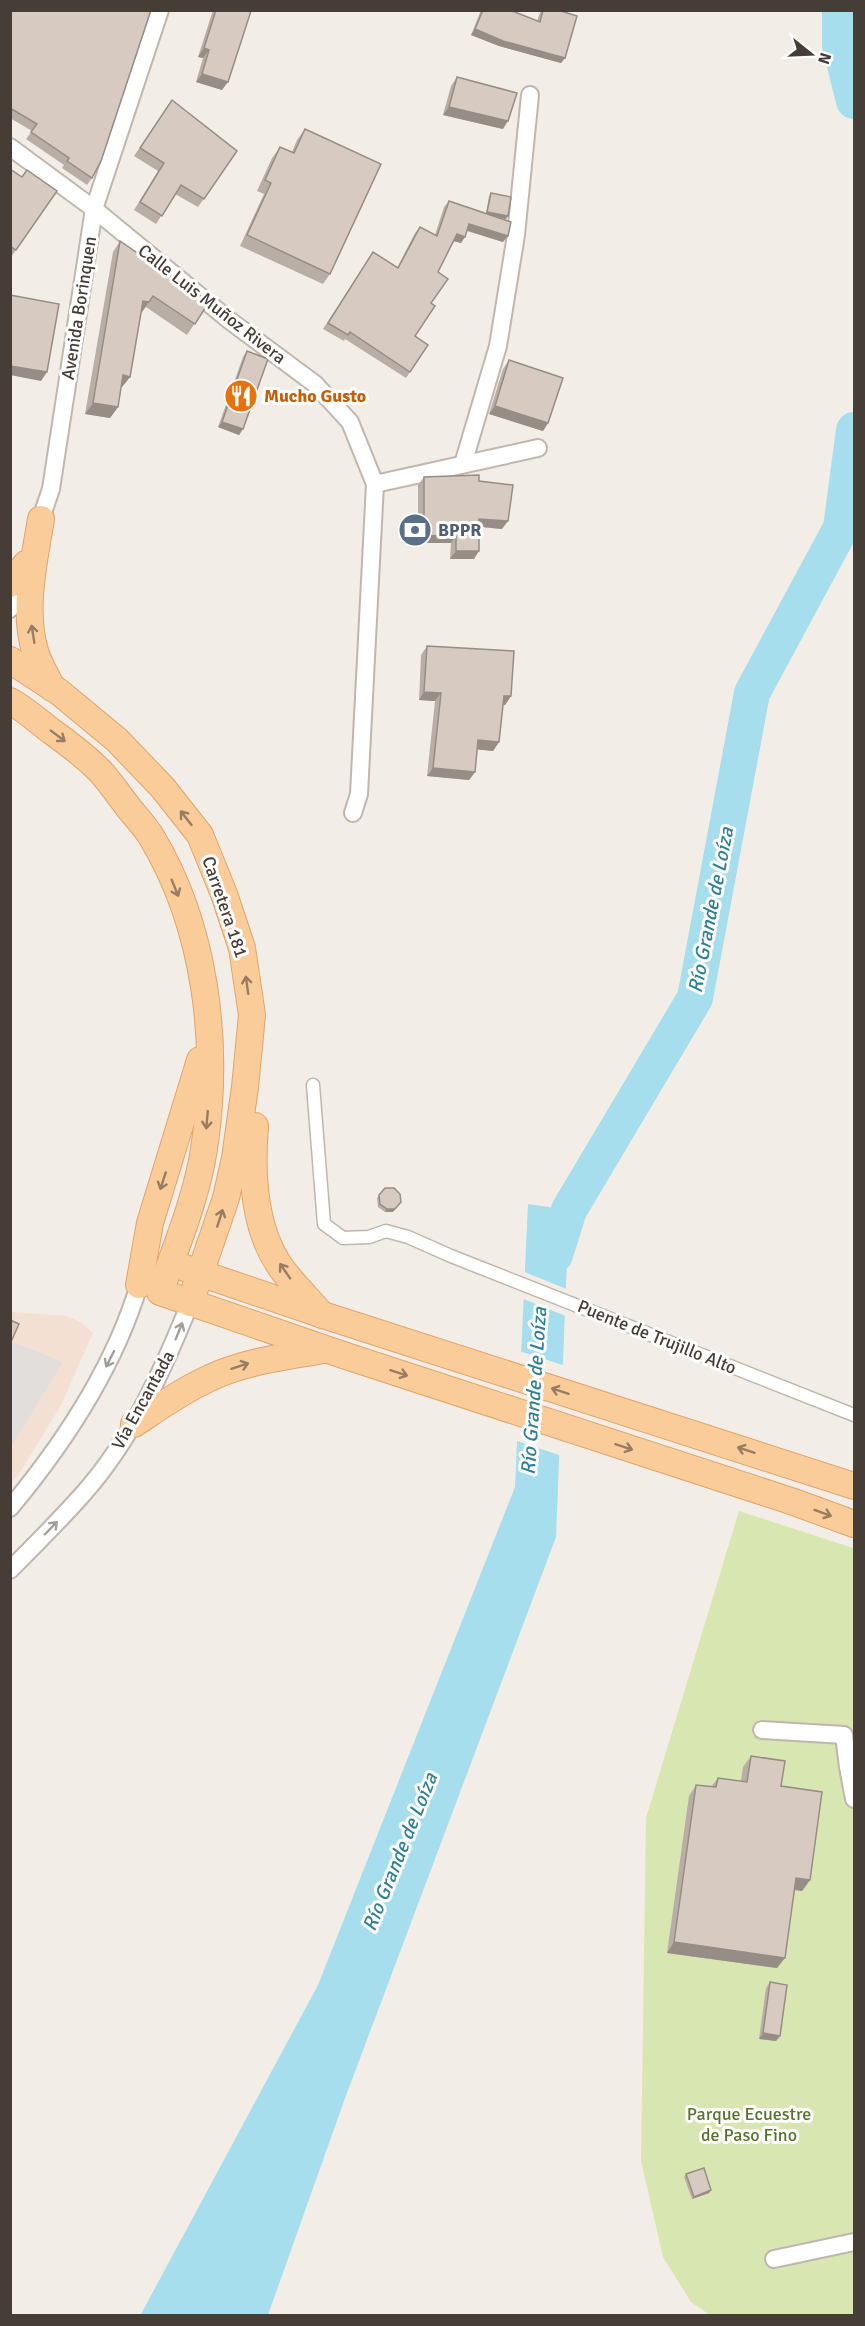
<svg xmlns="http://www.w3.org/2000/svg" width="865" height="2326" font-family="Signika,sans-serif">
<rect width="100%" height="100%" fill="#f3ede7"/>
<!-- commercial -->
<polygon fill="#f4e0d3" points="11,1312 67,1316 82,1323 93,1333 60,1407 19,1474 11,1483"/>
<!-- green -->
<polygon fill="#d8e6b2" points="739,1511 853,1548 854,1557 854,2315 710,2315 691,2302 663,2257 641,2161 646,1818"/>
<!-- parking -->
<polygon fill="#e1dedc" points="13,1342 63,1362 11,1447 10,1347"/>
<!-- water -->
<polygon fill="#a6deed" points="528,1204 569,1210 556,1537 344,2101 268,2315 140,2316 318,1985 515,1487"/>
<!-- pier -->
<g fill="#f3ede7">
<polygon points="522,1271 569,1290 568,1317 521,1298"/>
<polygon points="519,1351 566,1366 562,1456 514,1440"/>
</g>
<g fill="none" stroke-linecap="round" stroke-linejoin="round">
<!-- river -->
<g stroke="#a6deed" stroke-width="36">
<polyline points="840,10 840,45 854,101"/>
<polyline points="555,1255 569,1210 695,998 752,693 841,528 854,430"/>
</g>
<defs>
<polyline id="pedestrian" points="313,1085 324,1224 343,1238 369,1237 386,1231 408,1237 451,1256 854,1415"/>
<g id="minor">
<polyline points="10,147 94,209 229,320 315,384 350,422 375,484 359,794 353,813"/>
<polyline points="463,464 498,346 516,235 530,95"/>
<polyline points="375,484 538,448"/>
<polyline points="38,527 51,489 94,209 160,10"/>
<polyline points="10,609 22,575"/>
<path d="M10,1508C65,1442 114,1368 139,1285"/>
<path d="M10,1570C35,1545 60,1520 83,1494C132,1439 163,1370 190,1303"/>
<polyline points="762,1730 844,1735 848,1767 854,1799"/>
<polyline points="774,2259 854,2242"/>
</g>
<g id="primary">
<path d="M41,519C34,562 22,612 36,654C40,666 47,677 52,688"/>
<polyline points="10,584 26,564"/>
<polyline points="10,660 59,692 117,740 163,788 200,835 224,894 242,948 252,1015 245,1087 235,1158 226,1198 190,1303"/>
<path d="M10,701C25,709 38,721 51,731C68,743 85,756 100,771C110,782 119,795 128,807C135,816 144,825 151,836C206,927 220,1044 204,1149C197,1196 176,1247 160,1292L343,1355L791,1501L854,1524"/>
<path d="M255,1126C251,1175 253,1233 285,1273C297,1288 310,1301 322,1315"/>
<polyline points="185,1268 323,1315 854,1486"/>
<polyline points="139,1285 150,1223 200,1060"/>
<path d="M134,1424C158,1408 183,1390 210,1378C246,1361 285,1357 323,1350"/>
</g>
</defs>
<!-- pedestrian casing -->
<use href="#pedestrian" stroke="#c1b6ad" stroke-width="15"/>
<!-- minor casing -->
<use href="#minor" stroke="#c1b6ad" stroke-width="20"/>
<!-- primary casing -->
<use href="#primary" stroke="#dfa56a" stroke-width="28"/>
<!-- pedestrian -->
<use href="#pedestrian" stroke="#fff" stroke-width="12"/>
<!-- minor -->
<use href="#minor" stroke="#fff" stroke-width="16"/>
<!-- primary -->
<use href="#primary" stroke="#facc9a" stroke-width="26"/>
</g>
<!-- wall -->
<g fill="#b9aea5">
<polygon points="10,10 92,178 87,185 62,168 64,165 26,139 32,131 10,118"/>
<polygon points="213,10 250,10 222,90 196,82 203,58 198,57"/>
<polygon points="481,10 510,10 537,21 541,10 558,10 565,58 561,63 499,46 471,35"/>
<polygon points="457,77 503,129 443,115 451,86"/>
<polygon points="172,100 237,151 198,207 175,194 156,224 134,210 158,171 134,156"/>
<polygon points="305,129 330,274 323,284 240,246 264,194 257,191 272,158 280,147 292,152 297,140"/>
<polygon points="10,169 22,177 57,191 11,257"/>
<polygon points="491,193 506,219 492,216 503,242 467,231 461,243 454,241 438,272 431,303 415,336 428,345 406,378 345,339 344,341 323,329 373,252 397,268 415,233 420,227 435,235 444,207 449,201 486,214 489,196"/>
<polygon points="120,241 209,302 187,335 146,307 141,313 130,377 122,387 121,387 118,407 110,418 85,414 113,252"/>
<polygon points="247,351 243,429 239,435 218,427 243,357"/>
<polygon points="509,360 548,423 543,431 489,414 503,369"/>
<polygon points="424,477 479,481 502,529 479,527 474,559 450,559 451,543 418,543 418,485"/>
<polygon points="427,646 511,696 505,705 503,705 499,742 493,751 477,749 475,772 469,780 427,776 435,701 419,700 421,655"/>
<polygon points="385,1188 393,1212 385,1212 378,1207 377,1198"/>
<polygon points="751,1756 781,1786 810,1880 802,1891 794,1890 777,1968 667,1953 689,1796 696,1785 711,1787 718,1778 741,1781 743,1767"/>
<polygon points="770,1982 780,2036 776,2041 759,2039 766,1988"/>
<polygon points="686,2174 711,2190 709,2193 692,2199 684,2177"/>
</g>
<!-- shaded-wall -->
<g fill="#968d86">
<polygon points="475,29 565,58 561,63 499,46 471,35"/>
<polygon points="204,48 209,50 203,58 198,57"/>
<polygon points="202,74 228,82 222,90 196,82"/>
<polygon points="449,107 508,121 503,129 443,115"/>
<polygon points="487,212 508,216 506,219 485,214"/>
<polygon points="469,224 508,236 503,242 465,230"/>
<polygon points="457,234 465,237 461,243 453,241"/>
<polygon points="153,296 141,313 135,312 143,301"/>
<polygon points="10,366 47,372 41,381 10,375"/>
<polygon points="123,375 130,377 122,387 116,386"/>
<polygon points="93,403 118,407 110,418 85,414"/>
<polygon points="495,406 548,423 543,431 489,414"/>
<polygon points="222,422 243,429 239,435 218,427"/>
<polygon points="479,519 508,521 502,529 474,526"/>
<polygon points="456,535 451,543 418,543 424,536"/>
<polygon points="456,551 479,551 474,559 450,559"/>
<polygon points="424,692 441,693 435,701 419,700"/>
<polygon points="504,696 511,696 505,705 498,704"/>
<polygon points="478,740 499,742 493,751 472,749"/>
<polygon points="433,768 475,772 469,780 427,776"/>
<polygon points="401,1202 393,1212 385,1212 387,1209"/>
<polygon points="796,1878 810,1880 802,1891 789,1889"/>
<polygon points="674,1942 785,1958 777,1968 667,1953"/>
<polygon points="763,2033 780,2036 776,2041 759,2039"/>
<polygon points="711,2190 709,2193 692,2199 694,2197"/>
</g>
<!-- building -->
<g fill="#d7cac0" stroke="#968d86" stroke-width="1.5">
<polygon points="10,10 151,10 101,161 92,178 67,161 69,158 31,132 37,124 10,108"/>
<polygon points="216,10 251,11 228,82 202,74 209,50 204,48"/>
<polygon points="483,10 510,10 540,22 543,10 558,10 577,16 565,58 503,41 475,29"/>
<polygon points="457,77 517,93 508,121 449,107"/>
<polygon points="172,100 237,151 204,199 181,185 162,216 140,202 164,163 140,148"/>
<polygon points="305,129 381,164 330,274 247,235 271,183 265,180 280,147 294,153"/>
<polygon points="10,169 22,177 27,170 57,191 16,250 10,246"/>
<polygon points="491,193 511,197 508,216 487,212"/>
<polygon points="449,201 511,222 508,236 469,224 465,237 457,234 438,272 448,279 431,303 435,306 415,336 428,345 410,372 350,332 348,335 328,323 373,252 398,268 420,227 437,236"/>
<polygon points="120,241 209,302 195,324 153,296 149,302 143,301 130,377 123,375 118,407 93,403"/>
<polygon points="10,295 59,304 47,372 10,366"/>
<polygon points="247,351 268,359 243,429 222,422"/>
<polygon points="509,360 563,378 548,423 495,406"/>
<polygon points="479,475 479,481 513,485 508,521 479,519 479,551 456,551 456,535 424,536 424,477"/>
<polygon points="427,646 514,651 511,696 504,696 499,742 478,740 475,772 433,768 441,693 424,692"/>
<polygon points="385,1188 394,1188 400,1194 401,1202 395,1209 387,1209 380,1204 379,1195"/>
<polygon points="10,1320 19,1324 10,1344"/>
<polygon points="751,1756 785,1761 781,1786 822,1792 810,1880 796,1878 785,1958 674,1942 696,1785 716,1787 718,1778 747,1782"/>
<polygon points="770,1982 787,1985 780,2036 763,2033"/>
<polygon points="704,2168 711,2190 694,2197 686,2174"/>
</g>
<!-- one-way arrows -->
<defs><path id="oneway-shaft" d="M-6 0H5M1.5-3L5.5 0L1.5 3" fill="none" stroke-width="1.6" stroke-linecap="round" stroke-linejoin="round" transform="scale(1.5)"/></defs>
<g stroke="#977d64">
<use href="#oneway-shaft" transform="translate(33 634) rotate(-99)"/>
<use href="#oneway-shaft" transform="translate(58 736) rotate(37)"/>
<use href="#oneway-shaft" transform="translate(186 818) rotate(-128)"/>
<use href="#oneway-shaft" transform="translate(175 888) rotate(68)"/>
<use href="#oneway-shaft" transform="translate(247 985) rotate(-98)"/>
<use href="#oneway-shaft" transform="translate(207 1120) rotate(95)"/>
<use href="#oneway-shaft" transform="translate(163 1181) rotate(108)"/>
<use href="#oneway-shaft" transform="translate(220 1218) rotate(-72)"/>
<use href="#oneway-shaft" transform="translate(285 1271) rotate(-125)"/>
<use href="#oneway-shaft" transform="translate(240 1366) rotate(-18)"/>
<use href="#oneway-shaft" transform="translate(399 1373) rotate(18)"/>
<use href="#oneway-shaft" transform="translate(560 1391) rotate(-162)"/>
<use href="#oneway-shaft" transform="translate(624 1447) rotate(18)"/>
<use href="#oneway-shaft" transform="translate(746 1450) rotate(-162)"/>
<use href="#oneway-shaft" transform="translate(823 1513) rotate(20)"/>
</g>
<g stroke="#a29e9b">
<use href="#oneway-shaft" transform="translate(179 1331) rotate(-68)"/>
<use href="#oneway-shaft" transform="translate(110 1359) rotate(117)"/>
<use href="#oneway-shaft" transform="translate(51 1528) rotate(-46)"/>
</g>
<!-- icons -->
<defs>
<symbol id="restaurant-disc" viewBox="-11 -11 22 22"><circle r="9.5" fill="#e8710a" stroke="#fff"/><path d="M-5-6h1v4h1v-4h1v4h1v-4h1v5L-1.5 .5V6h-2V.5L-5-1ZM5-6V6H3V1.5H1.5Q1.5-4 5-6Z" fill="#fff"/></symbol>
<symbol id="bank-disc" viewBox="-11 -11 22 22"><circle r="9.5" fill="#5c6f8a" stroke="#fff"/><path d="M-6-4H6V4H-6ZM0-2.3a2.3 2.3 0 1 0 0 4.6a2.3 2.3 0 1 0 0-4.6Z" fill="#fff"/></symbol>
</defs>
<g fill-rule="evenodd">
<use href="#restaurant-disc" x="222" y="377" width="38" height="38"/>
<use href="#bank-disc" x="396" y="511" width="38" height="38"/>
</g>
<g text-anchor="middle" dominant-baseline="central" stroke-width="6" stroke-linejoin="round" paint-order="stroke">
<!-- street labels -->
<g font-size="18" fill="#463d37" stroke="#fff">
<text transform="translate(212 304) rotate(38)">Calle Luis Muñoz Rivera</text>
<text transform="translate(79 308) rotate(-81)">Avenida Borinquen</text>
<text transform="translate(225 907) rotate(71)">Carretera 181</text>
<text transform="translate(657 1337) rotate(22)">Puente de Trujillo Alto</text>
<text transform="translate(143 1400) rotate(-61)">Vía Encantada</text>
</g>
<!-- food labels -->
<g font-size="18" font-weight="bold" fill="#c56008" stroke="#fff" text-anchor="start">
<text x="264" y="396">Mucho Gusto</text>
</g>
<!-- service labels -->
<g font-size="18" font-weight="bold" fill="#4e5e75" stroke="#fff" text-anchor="start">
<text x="438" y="530">BPPR</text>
</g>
<!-- park labels -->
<g font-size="18" fill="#56752c" stroke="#fff">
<text x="749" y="2114">Parque Ecuestre<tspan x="749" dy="21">de Paso Fino</tspan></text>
</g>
<!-- water labels -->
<g font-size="20" font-style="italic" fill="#2f7f96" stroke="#fff">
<text transform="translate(711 910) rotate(-79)">Río Grande de Loíza</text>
<text transform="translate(534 1391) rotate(-86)">Río Grande de Loíza</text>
<text transform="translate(400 1852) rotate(-68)">Río Grande de Loíza</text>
</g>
</g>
<!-- border -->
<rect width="865" height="2326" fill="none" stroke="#463d37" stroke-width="24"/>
<!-- north arrow -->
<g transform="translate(811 54) rotate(108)" stroke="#ffffff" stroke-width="4.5" paint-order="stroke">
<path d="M0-4.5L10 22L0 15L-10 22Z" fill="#463d37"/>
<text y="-9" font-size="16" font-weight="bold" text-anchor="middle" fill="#463d37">N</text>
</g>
</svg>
